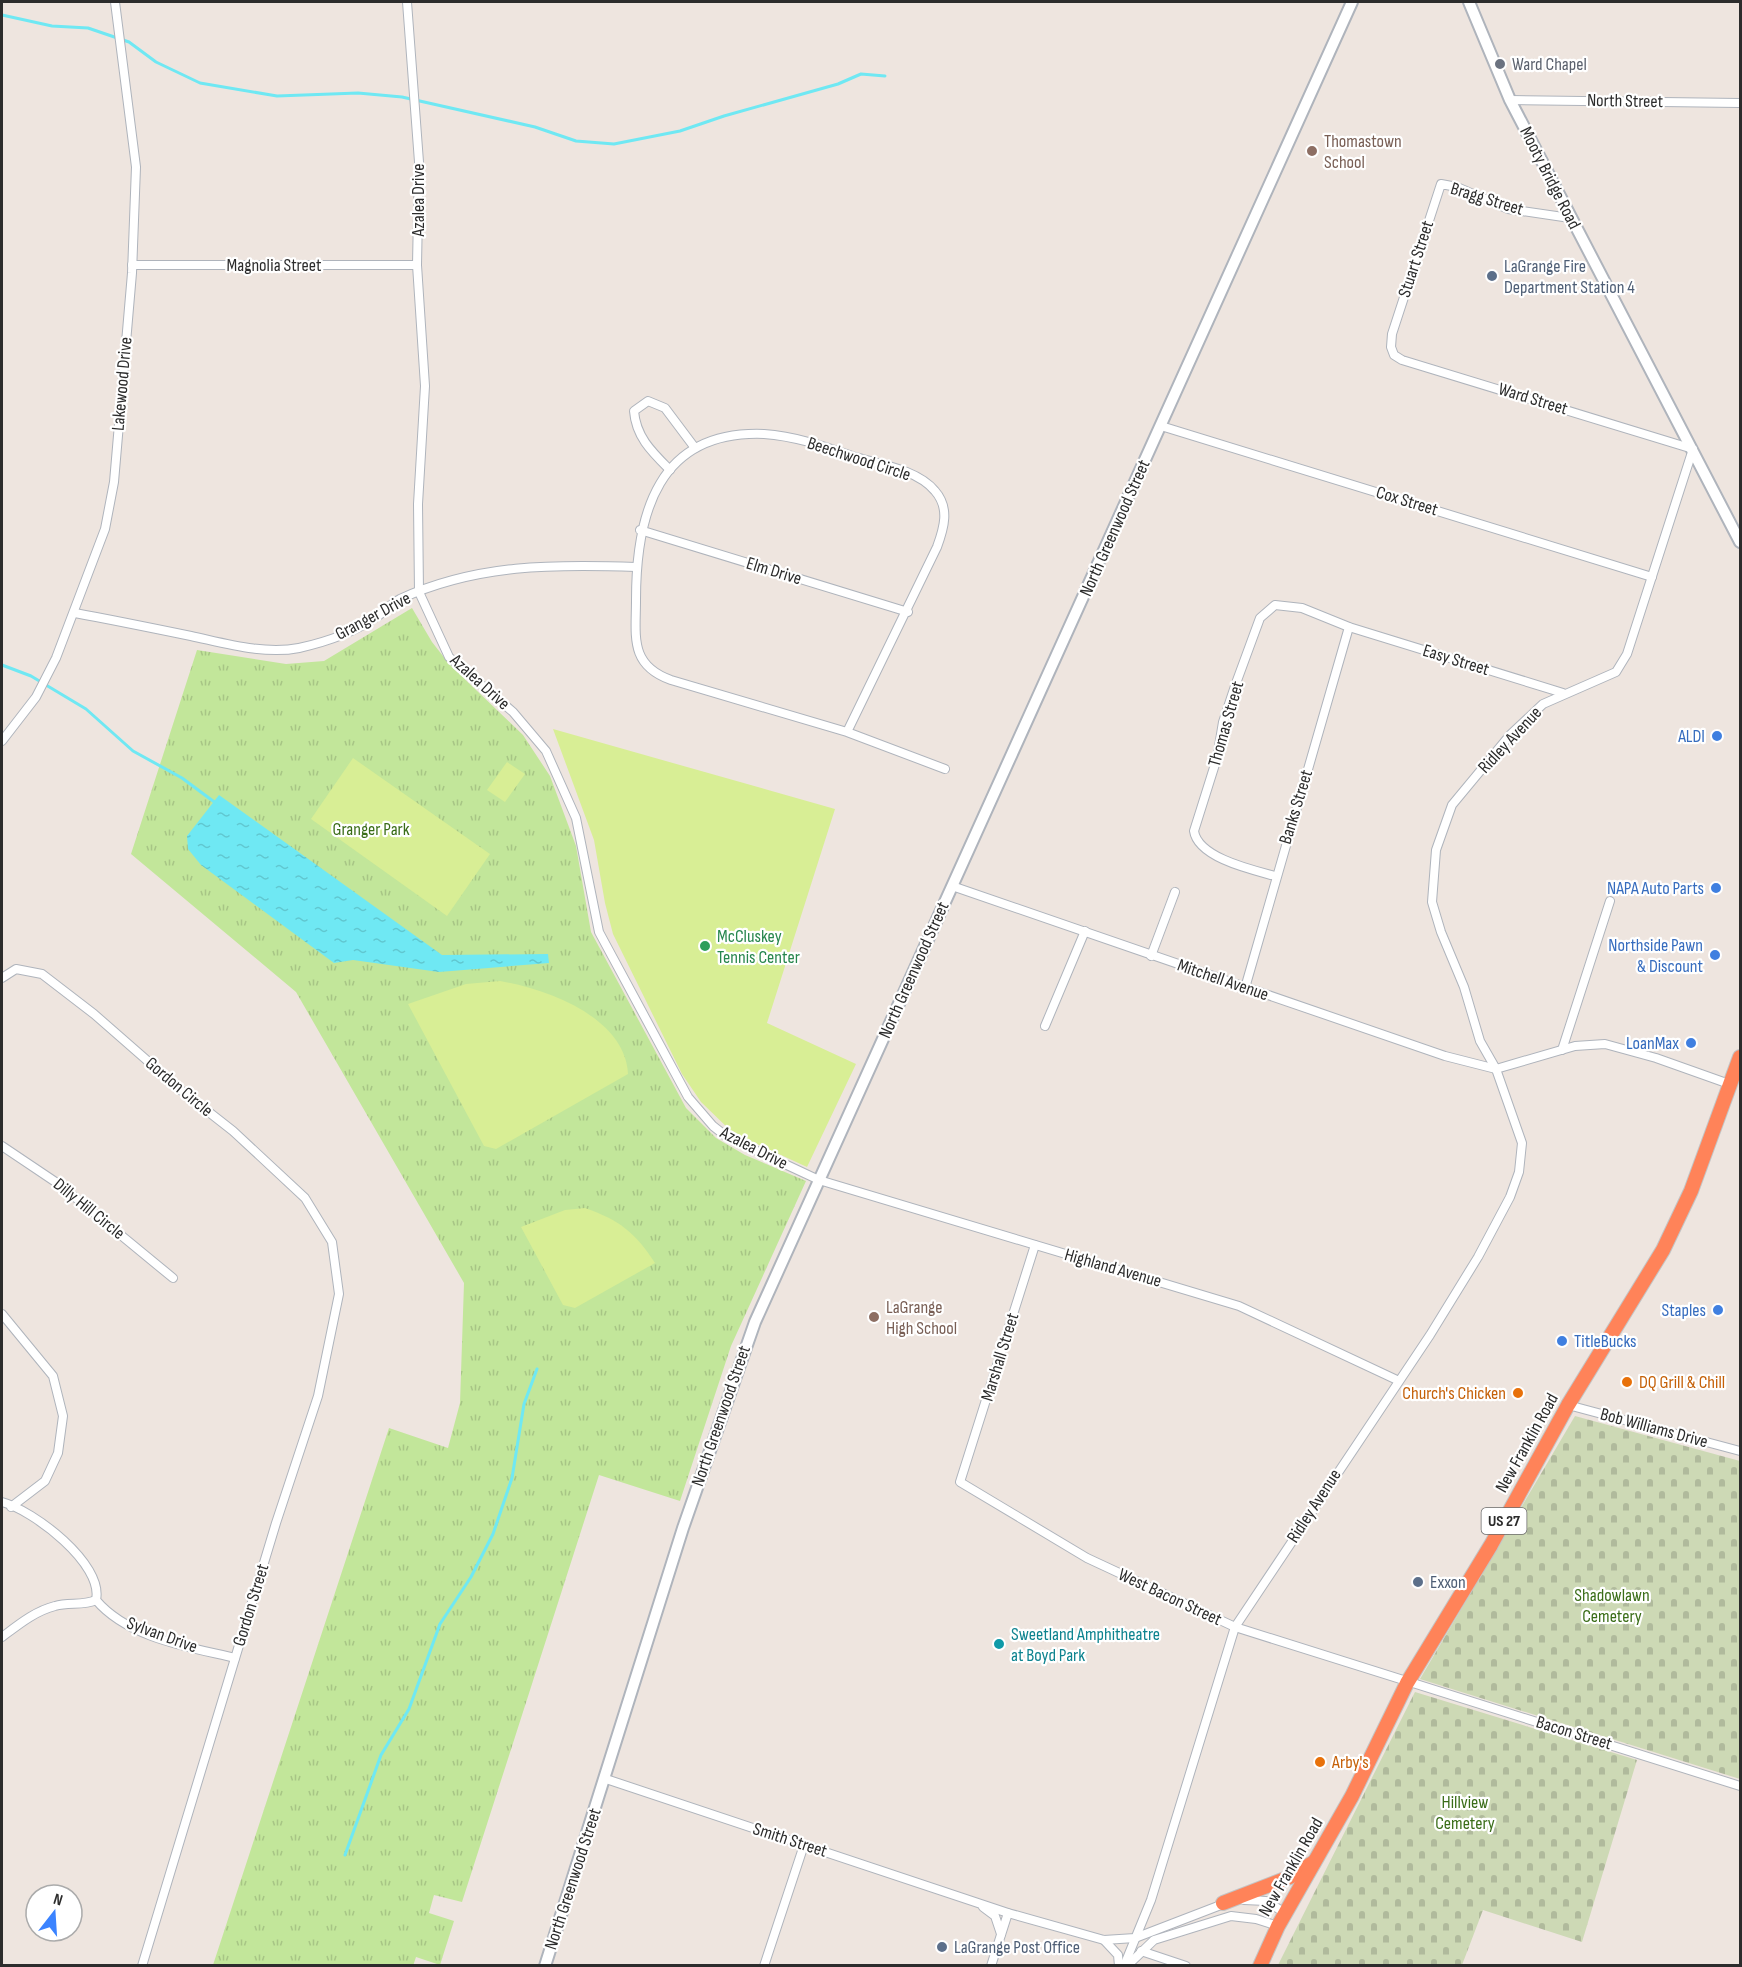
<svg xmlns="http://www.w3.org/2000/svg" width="1742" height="1967" font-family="'Sofia Sans Condensed',sans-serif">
<defs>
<pattern id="grass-tufts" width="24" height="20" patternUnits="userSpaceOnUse" patternTransform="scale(1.5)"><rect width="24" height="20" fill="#c2e69a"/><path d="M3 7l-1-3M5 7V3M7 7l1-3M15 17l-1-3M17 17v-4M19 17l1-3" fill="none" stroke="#a7c585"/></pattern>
<pattern id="cemetery-stones" width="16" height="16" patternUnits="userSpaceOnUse" patternTransform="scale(1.5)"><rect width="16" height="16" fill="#cdd9b5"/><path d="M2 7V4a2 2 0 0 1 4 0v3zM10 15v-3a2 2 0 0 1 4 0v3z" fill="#b0ba9c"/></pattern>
<pattern id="water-ripples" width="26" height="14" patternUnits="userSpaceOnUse" patternTransform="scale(1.5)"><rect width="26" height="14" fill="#6fe8f3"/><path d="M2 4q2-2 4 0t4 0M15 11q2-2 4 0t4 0" fill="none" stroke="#60c7d0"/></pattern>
</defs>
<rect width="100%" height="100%" fill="#eee5df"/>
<!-- grass -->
<polygon fill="url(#grass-tufts)" points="412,608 432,642 450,665 523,735 550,776 576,846 591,932 686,1108 716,1138 745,1155 806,1181 731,1346 680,1501 599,1475 462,1902 434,1895 429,1913 454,1921 440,1965 416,1957 413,1966 213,1965 389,1428 448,1448 460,1403 464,1283 296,992 131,854 197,650 286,664 324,661"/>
<!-- cemetery -->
<g fill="url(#cemetery-stones)">
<polygon points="1575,1416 1740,1461 1740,1779 1420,1679"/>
<polygon points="1415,1692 1637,1760 1582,1942 1483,1910 1462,1965 1278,1965"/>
</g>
<!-- pitch -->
<g fill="#d8ee95">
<polygon points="553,729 835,809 767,1023 856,1064 807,1167 733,1133 701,1102 682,1074 613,934 605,903 594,840"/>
<polygon points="353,758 490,854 447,916 311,819"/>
<polygon points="507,762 525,774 505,802 487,790"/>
<path d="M500,981C547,989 625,1017 628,1074L496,1149L484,1146L408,1004L466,984Z"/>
<path d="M585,1208C619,1220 635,1232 655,1263L575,1308L563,1305L521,1227L565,1210Z"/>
</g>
<!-- water -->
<polygon fill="url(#water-ripples)" points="219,795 442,955 548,954 549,963 439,972 353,960 334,963 201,865 188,849 187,836"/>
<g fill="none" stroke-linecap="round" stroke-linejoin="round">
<!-- stream -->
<g stroke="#6fe8f3" stroke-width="3">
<polyline points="2,15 52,26 88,28 129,42 156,62 200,83 277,96 358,93 402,97 535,127 576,141 614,144 680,131 724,116 838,84 861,74 885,76"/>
<polyline points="2,665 31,676 86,709 133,751 182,778 217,804"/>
<polyline points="345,1855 381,1755 409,1709 440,1624 471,1577 493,1534 512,1478 524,1404 537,1369"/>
</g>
<defs>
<g id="street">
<polyline points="407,2 419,162 417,265 425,386 418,504 419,592 449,657 513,712 546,751 576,818 599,932 688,1097 713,1126 727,1137 819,1180 1239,1306 1397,1380"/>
<polyline points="1510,100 1740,103"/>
<polyline points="132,265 417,265"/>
<polyline points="1161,426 1652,577"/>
<path d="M670,470C652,452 636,437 634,411L648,401L665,408L695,448"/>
<polyline points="640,530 908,612"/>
<path d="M75,613C113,620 152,628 191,636C224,643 264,655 299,648C326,642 355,632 378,616C386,610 392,603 400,599C476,564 554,564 636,567"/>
<path d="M847,732L937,547C944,528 950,508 935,491C917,469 878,464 852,456C824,446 794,436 764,434C658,430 636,514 636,600C636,636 629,665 671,680L847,732L945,769"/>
<polyline points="2,741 36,697 56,658 105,529 114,482 132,273 136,167 115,2"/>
<path d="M1275,876C1253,870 1198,858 1194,831L1217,758L1223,722L1235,686L1260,618L1275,605L1302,608L1349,627L1563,693"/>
<polyline points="952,886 1445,1056 1496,1069 1575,1046 1605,1044 1656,1058 1732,1085"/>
<polyline points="1151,956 1175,892"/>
<polyline points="2,978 16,969 42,974 94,1014 182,1091 233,1131 305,1198 332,1242 339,1294 318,1396 276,1523 142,1966"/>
<polyline points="1245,988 1349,627"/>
<polyline points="1045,1026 1085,931"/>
<polyline points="1562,1050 1610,901"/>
<polyline points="2,1146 60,1185 173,1278"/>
<polyline points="1035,1245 960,1482 1087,1558 1235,1627 1740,1786"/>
<polyline points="2,1314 53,1376 63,1416 58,1453 45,1481 11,1507"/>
<polyline points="1568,1405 1740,1451"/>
<path d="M2,1502C33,1510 104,1564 96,1600C128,1638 189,1647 235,1658"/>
<path d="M2,1637C18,1625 35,1611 55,1606C69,1602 83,1606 96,1600"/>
<polyline points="606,1779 1008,1913 1104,1940 1135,1938 1226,1903"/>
<polyline points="1244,1900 1266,1901 1285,1913"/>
<polyline points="983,1907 995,1916 1001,1934"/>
<polyline points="1104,1940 1118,1955 1119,1966"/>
<polyline points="1141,1951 1186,1966"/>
<polyline points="764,1966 804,1845"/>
<polyline points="991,1966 1008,1913"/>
<polyline points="1124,1966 1151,1900 1235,1627 1430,1335 1478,1257 1510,1197 1519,1172 1522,1143 1496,1069 1480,1041 1464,987 1441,932 1432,902 1436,850 1452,805 1510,735 1543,704 1616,672 1627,654 1693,449 1402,360 1394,355 1391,347 1392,334 1441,184 1457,187 1508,209 1570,218"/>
<polyline points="1127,1966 1154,1940 1231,1916 1256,1919 1278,1926"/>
</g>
<g id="secondary">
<polyline points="1469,2 1510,100 1740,542"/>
<polyline points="545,1966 683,1528 755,1322 1352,2"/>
</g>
<g id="highway">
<polyline points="1223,1903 1290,1877 1314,1862"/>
<polyline points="1260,1966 1278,1926 1352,1796 1407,1683 1491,1545 1568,1405 1663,1250 1691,1191 1740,1057"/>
</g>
</defs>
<!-- street casing -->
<use href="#street" stroke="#afb4bc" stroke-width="10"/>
<!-- secondary casing -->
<use href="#secondary" stroke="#afb4bc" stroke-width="14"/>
<!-- highway casing -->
<use href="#highway" stroke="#c4c4c4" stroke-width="16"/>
<!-- street -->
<use href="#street" stroke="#fff" stroke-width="8"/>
<!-- secondary -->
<use href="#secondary" stroke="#fff" stroke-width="10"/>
<!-- highway -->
<use href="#highway" stroke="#ff8359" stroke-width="14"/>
</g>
<!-- markers -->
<circle fill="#6b7280" stroke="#fff" stroke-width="2" cx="1500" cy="64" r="6"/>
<g fill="#8d6e63" stroke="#fff" stroke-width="2">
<circle cx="1312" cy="151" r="6"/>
<circle cx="874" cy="1317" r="6"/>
</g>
<g fill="#5c6f8a" stroke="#fff" stroke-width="2">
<circle cx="1492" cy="276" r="6"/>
<circle cx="1418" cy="1582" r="6"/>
<circle cx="942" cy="1947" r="6"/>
</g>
<g fill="#3f7fe0" stroke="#fff" stroke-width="2">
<circle cx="1717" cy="736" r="6"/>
<circle cx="1716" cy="888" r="6"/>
<circle cx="1715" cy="955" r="6"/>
<circle cx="1691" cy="1043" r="6"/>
<circle cx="1718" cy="1310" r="6"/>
<circle cx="1562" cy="1341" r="6"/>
</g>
<circle fill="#2e9e5b" stroke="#fff" stroke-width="2" cx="705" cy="946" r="6"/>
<g fill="#e8710a" stroke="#fff" stroke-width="2">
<circle cx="1627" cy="1382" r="6"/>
<circle cx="1518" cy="1393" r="6"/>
<circle cx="1320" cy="1762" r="6"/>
</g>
<circle fill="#0f9aa8" stroke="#fff" stroke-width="2" cx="999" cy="1644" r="6"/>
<g text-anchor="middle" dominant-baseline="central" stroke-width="4.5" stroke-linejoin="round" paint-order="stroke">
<!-- shield labels -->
<rect fill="#fff" stroke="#6b6b6b" stroke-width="1.5" x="1481.5" y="1508" width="45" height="26" rx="4.5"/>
<g font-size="16" font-weight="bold" fill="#2c2c2c">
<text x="1504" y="1521">US 27</text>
</g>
<!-- worship labels -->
<g font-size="18" fill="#5b616d" stroke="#fff" text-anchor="start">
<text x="1512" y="64">Ward Chapel</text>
</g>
<!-- street labels -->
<g font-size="18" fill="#2c2c2c" stroke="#fff">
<text transform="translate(1625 101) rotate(1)">North Street</text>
<text transform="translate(1550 178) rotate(63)">Mooty Bridge Road</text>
<text transform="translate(1487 199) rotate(17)">Bragg Street</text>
<text transform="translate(418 200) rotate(-90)">Azalea Drive</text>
<text transform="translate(1416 259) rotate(-72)">Stuart Street</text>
<text x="274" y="265">Magnolia Street</text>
<text transform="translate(122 384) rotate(-85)">Lakewood Drive</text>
<text transform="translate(1533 399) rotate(17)">Ward Street</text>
<text transform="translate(859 459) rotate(18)">Beechwood Circle</text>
<text transform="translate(1407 501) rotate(17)">Cox Street</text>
<text transform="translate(1115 528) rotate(-66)">North Greenwood Street</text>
<text transform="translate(774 571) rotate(17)">Elm Drive</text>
<text transform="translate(373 616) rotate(-28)">Granger Drive</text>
<text transform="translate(1456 660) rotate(17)">Easy Street</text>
<text transform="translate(480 682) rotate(42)">Azalea Drive</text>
<text transform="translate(1226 724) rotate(-74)">Thomas Street</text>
<text transform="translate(1510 740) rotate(-47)">Ridley Avenue</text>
<text transform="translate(1296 807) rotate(-73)">Banks Street</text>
<text transform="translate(914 970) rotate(-66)">North Greenwood Street</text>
<text transform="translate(1223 980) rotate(19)">Mitchell Avenue</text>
<text transform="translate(179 1087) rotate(40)">Gordon Circle</text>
<text transform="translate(754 1148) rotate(27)">Azalea Drive</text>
<text transform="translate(89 1209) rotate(39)">Dilly Hill Circle</text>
<text transform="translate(1113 1268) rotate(16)">Highland Avenue</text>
<text transform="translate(1000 1357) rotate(-73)">Marshall Street</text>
<text transform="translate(721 1416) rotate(-71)">North Greenwood Street</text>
<text transform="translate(1654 1428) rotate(15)">Bob Williams Drive</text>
<text transform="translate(1527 1443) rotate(-61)">New Franklin Road</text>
<text transform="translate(1314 1506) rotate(-57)">Ridley Avenue</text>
<text transform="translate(1170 1597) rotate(25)">West Bacon Street</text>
<text transform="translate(251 1605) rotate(-73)">Gordon Street</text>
<text transform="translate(162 1635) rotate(20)">Sylvan Drive</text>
<text transform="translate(1574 1733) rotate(17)">Bacon Street</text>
<text transform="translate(790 1840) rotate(18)">Smith Street</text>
<text transform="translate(1291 1867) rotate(-60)">New Franklin Road</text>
<text transform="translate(573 1879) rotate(-72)">North Greenwood Street</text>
</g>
<!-- education labels -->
<g font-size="18" fill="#785e54" stroke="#fff" text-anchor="start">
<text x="1324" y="141">Thomastown<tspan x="1324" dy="21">School</tspan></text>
<text x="886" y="1307">LaGrange<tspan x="886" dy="21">High School</tspan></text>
</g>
<!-- service labels -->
<g font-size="18" fill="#4e5e75" stroke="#fff" text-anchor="start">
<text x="1504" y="266">LaGrange Fire<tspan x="1504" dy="21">Department Station 4</tspan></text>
<text x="1430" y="1582">Exxon</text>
<text x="954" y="1947">LaGrange Post Office</text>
</g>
<!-- shop labels -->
<g font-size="18" fill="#366cbe" stroke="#fff" text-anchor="end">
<text x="1705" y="736">ALDI</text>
<text x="1704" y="888">NAPA Auto Parts</text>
<text x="1703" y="945">Northside Pawn<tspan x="1703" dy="21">&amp; Discount</tspan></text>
<text x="1679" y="1043">LoanMax</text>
<text x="1706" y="1310">Staples</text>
<text x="1574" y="1341" text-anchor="start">TitleBucks</text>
</g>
<!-- park labels -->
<g font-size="18" fill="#3a6d18" stroke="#fff">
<text x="371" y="829">Granger Park</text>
<text x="1612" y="1595">Shadowlawn<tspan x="1612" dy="21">Cemetery</tspan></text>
<text x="1465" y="1802">Hillview<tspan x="1465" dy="21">Cemetery</tspan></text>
</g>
<!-- leisure labels -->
<g font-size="18" fill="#27864d" stroke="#fff" text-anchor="start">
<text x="717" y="936">McCluskey<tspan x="717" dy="21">Tennis Center</tspan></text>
</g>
<!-- food labels -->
<g font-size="18" fill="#c56008" stroke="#fff" text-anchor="start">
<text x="1639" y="1382">DQ Grill &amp; Chill</text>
<text x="1506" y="1393" text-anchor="end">Church's Chicken</text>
<text x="1332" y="1762">Arby's</text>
</g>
<!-- culture labels -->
<g font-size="18" fill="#0d838f" stroke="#fff" text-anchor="start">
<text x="1011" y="1634">Sweetland Amphitheatre<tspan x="1011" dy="21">at Boyd Park</tspan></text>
</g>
</g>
<!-- border -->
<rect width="1742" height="1967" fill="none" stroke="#2c2c2c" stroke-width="6"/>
<!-- north arrow -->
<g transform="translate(54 1913) rotate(17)"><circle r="28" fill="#ffffff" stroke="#ababab" stroke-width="1.5"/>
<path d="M0-4.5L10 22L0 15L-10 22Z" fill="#3b83ff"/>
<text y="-9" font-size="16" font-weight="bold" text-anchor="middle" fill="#2c2c2c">N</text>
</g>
</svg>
